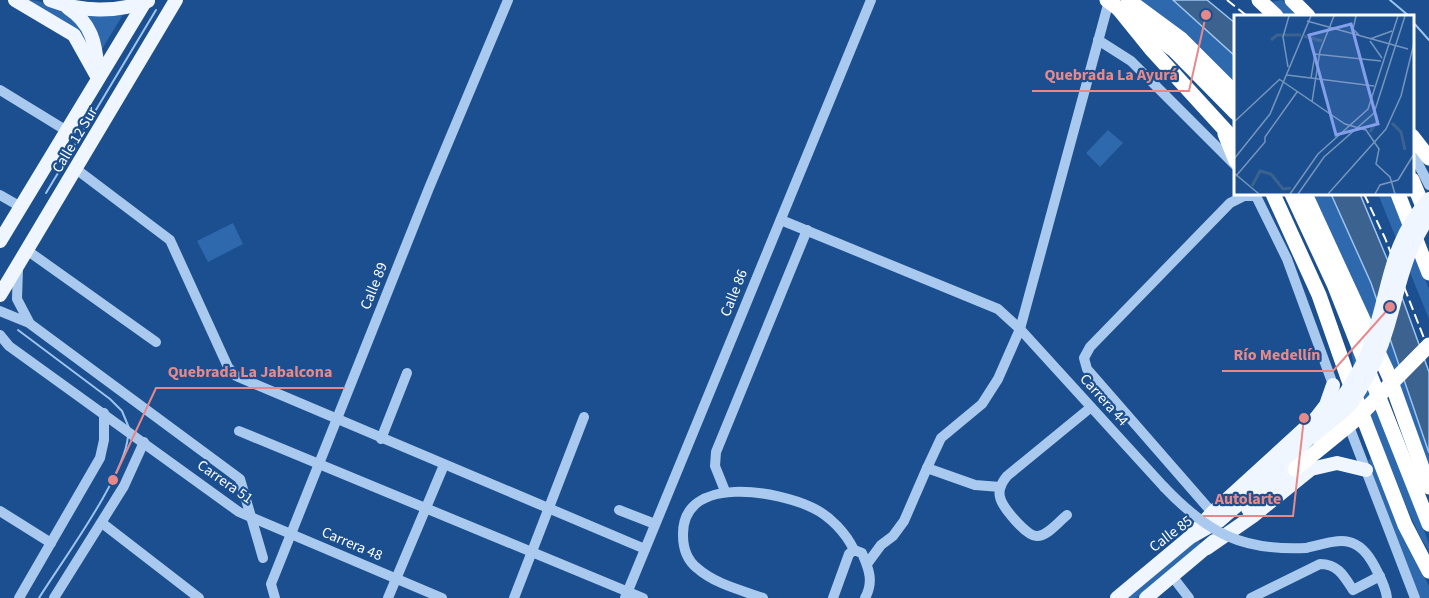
<svg xmlns="http://www.w3.org/2000/svg" width="1429" height="598" font-family="'Source Sans 3',sans-serif">
<rect width="100%" height="100%" fill="#1b4f8f"/>
<!-- green -->
<g fill="#2e69ad">
<path d="M26,0C51,0 87,19 88,47L66,22Z"/>
<polygon points="1137,0 1173,0 1235,56 1235,86"/>
<polygon points="1282,0 1299,16 1285,16 1271,2"/>
<polygon points="124,13 102,49 98,32 84,15"/>
<polygon points="1108,130 1123,143 1100,167 1086,153"/>
<polygon points="1311,194 1331,194 1371,283 1429,453 1429,472"/>
<polygon points="1378,194 1391,194 1429,289 1429,319"/>
<polygon points="233,223 243,244 208,262 197,241"/>
<path d="M1351,347L1405,476L1429,544V551C1412,525 1402,495 1390,466C1375,428 1354,388 1351,347Z"/>
<polygon points="1372,457 1414,557 1429,586 1429,598 1420,598 1368,461"/>
<polygon points="1198,539 1202,545 1137,598 1126,598"/>
</g>
<!-- water -->
<g fill="#3c6290" stroke="#9cc4f0" stroke-width="1.5">
<polygon points="1173,0 1207,0 1235,23 1235,56"/>
<polygon points="1331,194 1360,194 1395,278 1429,372 1429,453 1371,283"/>
</g>
<g fill="none" stroke-linecap="round" stroke-linejoin="round">
<!-- stream -->
<g stroke="#9cc4f0" stroke-width="2">
<polyline points="1390,0 1409,16"/>
<polyline points="1412,21 1429,40"/>
<polyline points="46,193 156,10"/>
<polyline points="18,330 110,399 122,411 129,428"/>
<path d="M39,598C62,561 125,476 128,436"/>
</g>
<!-- minor -->
<g stroke="#a9c9ee" stroke-width="10">
<polyline points="1098,40 1131,61 1236,166"/>
<polyline points="0,90 67,131"/>
<polyline points="1412,152 1429,185"/>
<polyline points="76,169 170,240 228,367 236,376 645,549"/>
<polyline points="1255,194 1287,259 1335,390"/>
<polyline points="0,195 21,207"/>
<polyline points="781,220 998,309 1020,329 1164,487"/>
<polyline points="28,251 156,342"/>
<polyline points="18,268 17,299 29,322"/>
<polyline points="0,311 29,323 240,479 263,558"/>
<polyline points="0,335 9,346 239,512 442,598"/>
<polyline points="1347,421 1415,598"/>
<polyline points="239,431 643,598"/>
<polyline points="381,439 407,373"/>
<polyline points="927,468 941,438 982,404 998,379 1020,329 1109,1"/>
<polyline points="725,491 715,466 716,452 807,230"/>
<polyline points="619,510 655,524"/>
<polyline points="0,511 51,543"/>
<path d="M1067,515C1059,521 1048,536 1037,536C1027,537 1002,507 1000,497C998,489 1002,482 1007,476L1090,408"/>
<polyline points="1216,517 1087,369 1084,358 1090,347 1230,203 1244,196 1256,196"/>
<polyline points="102,523 199,598"/>
<path d="M1306,548C1339,540 1357,532 1375,567C1380,577 1386,587 1387,598"/>
<polyline points="867,564 881,545 893,536 904,521 927,468 975,485 1000,487"/>
<polyline points="1172,576 1189,598"/>
<polyline points="19,598 100,458 104,440 104,413"/>
<polyline points="54,598 124,486 144,442"/>
<polyline points="275,598 271,584 429,188 508,0"/>
<polyline points="388,598 444,465"/>
<polyline points="514,598 584,417"/>
<polyline points="625,598 871,0"/>
<path d="M763,598C741,590 715,584 697,568C687,560 683,547 683,535C682,473 779,491 813,508C830,516 846,533 854,550"/>
<path d="M833,598L849,554L854,550L862,553C869,569 874,582 865,598"/>
<path d="M1251,598L1320,564C1338,564 1344,576 1353,590L1380,576"/>
</g>
<!-- major -->
<g stroke="#f0f6ff" stroke-width="14">
<polyline points="15,0 74,35 98,78"/>
<path d="M50,0C81,12 116,13 148,1"/>
<path d="M68,8C92,24 95,42 98,70"/>
<polyline points="0,241 146,0"/>
<polyline points="0,295 176,0"/>
<polyline points="1189,538 1212,513 1316,418 1326,405 1333,385"/>
<polyline points="1207,548 1253,516 1311,469 1337,463 1366,470"/>
<polyline points="1117,598 1189,538 1219,521 1241,502"/>
<polyline points="1146,598 1214,541"/>
</g>
<!-- highway -->
<g stroke="#fff" stroke-width="15">
<polyline points="1107,0 1174,50 1236,113"/>
<polyline points="1128,0 1181,39 1236,94"/>
<polyline points="1259,0 1276,16"/>
<polyline points="1292,0 1308,16"/>
<polyline points="1118,8 1152,50 1236,142"/>
<polyline points="1225,134 1236,161"/>
<polyline points="1412,136 1429,158"/>
<polyline points="1412,180 1427,216"/>
<polyline points="1273,194 1319,295 1348,378 1405,525 1429,571"/>
<polyline points="1292,194 1334,284 1429,524"/>
<polyline points="1305,194 1389,376 1429,487"/>
<polyline points="1398,194 1429,273"/>
</g>
<!-- rail -->
<g stroke="#fff" stroke-width="2" stroke-dasharray="10 4.5" stroke-linecap="butt">
<polyline points="1227,0 1247,16"/>
<polyline points="1364,194 1385,238 1429,351"/>
</g>
<!-- minor-bridge -->
<path stroke="#a9c9ee" stroke-width="10" d="M1164,487C1208,533 1241,551 1306,548"/>
<!-- major-bridge -->
<g stroke="#f0f6ff" stroke-width="14">
<path d="M1320,442C1350,411 1375,370 1387,328C1399,289 1404,251 1429,217"/>
<path d="M1241,502C1290,458 1340,416 1367,354C1390,298 1386,246 1429,199"/>
<polyline points="1248,509 1301,463"/>
</g>
<!-- highway-bridge -->
<polyline stroke="#fff" stroke-width="15" points="1295,469 1354,421 1429,345"/>
</g>
<g text-anchor="middle" dominant-baseline="central" stroke-width="4.5" stroke-linejoin="round" paint-order="stroke">
<!-- street labels -->
<g font-size="15" fill="#fff" stroke="#1b4f8f">
<text transform="translate(75 140) rotate(-59)">Calle 12 Sur</text>
<text transform="translate(374 286) rotate(-68)">Calle 89</text>
<text transform="translate(734 293) rotate(-68)">Calle 86</text>
<text transform="translate(1104 400) rotate(48)">Carrera 44</text>
<text transform="translate(225 482) rotate(35)">Carrera 51</text>
<text transform="translate(1171 534) rotate(-37)">Calle 85</text>
<text transform="translate(352 544) rotate(23)">Carrera 48</text>
</g>
</g>
<!-- overview -->
<g transform="translate(1234 15)">
<rect width="180" height="180" fill="#1b4f8f"/>
<path fill="none" stroke="#3c6290" stroke-width="3" d="M70,21L88,26M37,25L43,20H67M158,108L167,117L171,135M136,117L143,106L142,100M18,171L26,156L37,159L49,174L57,173"/>
<path fill="none" stroke="#7695bc" stroke-width="1.5" d="M122,1L119,14L125,20M73,6L174,34M136,24L158,16M136,26L148,43M54,52L49,22L55,1M53,60L140,71M77,63L81,39L147,46M45,64L111,109L132,115L145,134L142,149L156,162L161,179M78,87L86,36L100,1M0,107L46,64M0,144L36,99L77,1M0,158L25,179M2,161L31,127V122L63,77M56,179L84,139L134,94L164,1M64,179L90,142L140,98L171,1M94,179L152,114L167,81L180,28M141,179L146,170L164,165L180,139"/>
<path fill="#839eea" fill-opacity="0.15" stroke="#839eea" stroke-width="3" d="M117,9L144,109L102,120L75,20Z"/>
<rect width="180" height="180" fill="none" stroke="#fff" stroke-width="3"/>
</g>
<!-- callouts -->
<path fill="none" stroke="#e88989" stroke-width="2" d="M1206 15L1189 91H1032M1390 307L1333 371H1222M113 480L156 388H345M1304 418L1293 516H1203"/>
<g fill="#e88989" stroke="#1b4f8f" stroke-width="2">
<circle cx="1206" cy="15" r="6"/>
<circle cx="1390" cy="307" r="6"/>
<circle cx="113" cy="480" r="6"/>
<circle cx="1304" cy="418" r="6"/>
</g>
<g font-size="16" text-anchor="middle" font-weight="bold" fill="#e88989" stroke="#1b4f8f" stroke-width="4.5" stroke-linejoin="round" paint-order="stroke">
<text x="1111" y="80">Quebrada La Ayurá</text>
<text x="1277" y="360">Río Medellín</text>
<text x="250" y="377">Quebrada La Jabalcona</text>
<text x="1248" y="504">Autolarte</text>
</g>
</svg>
